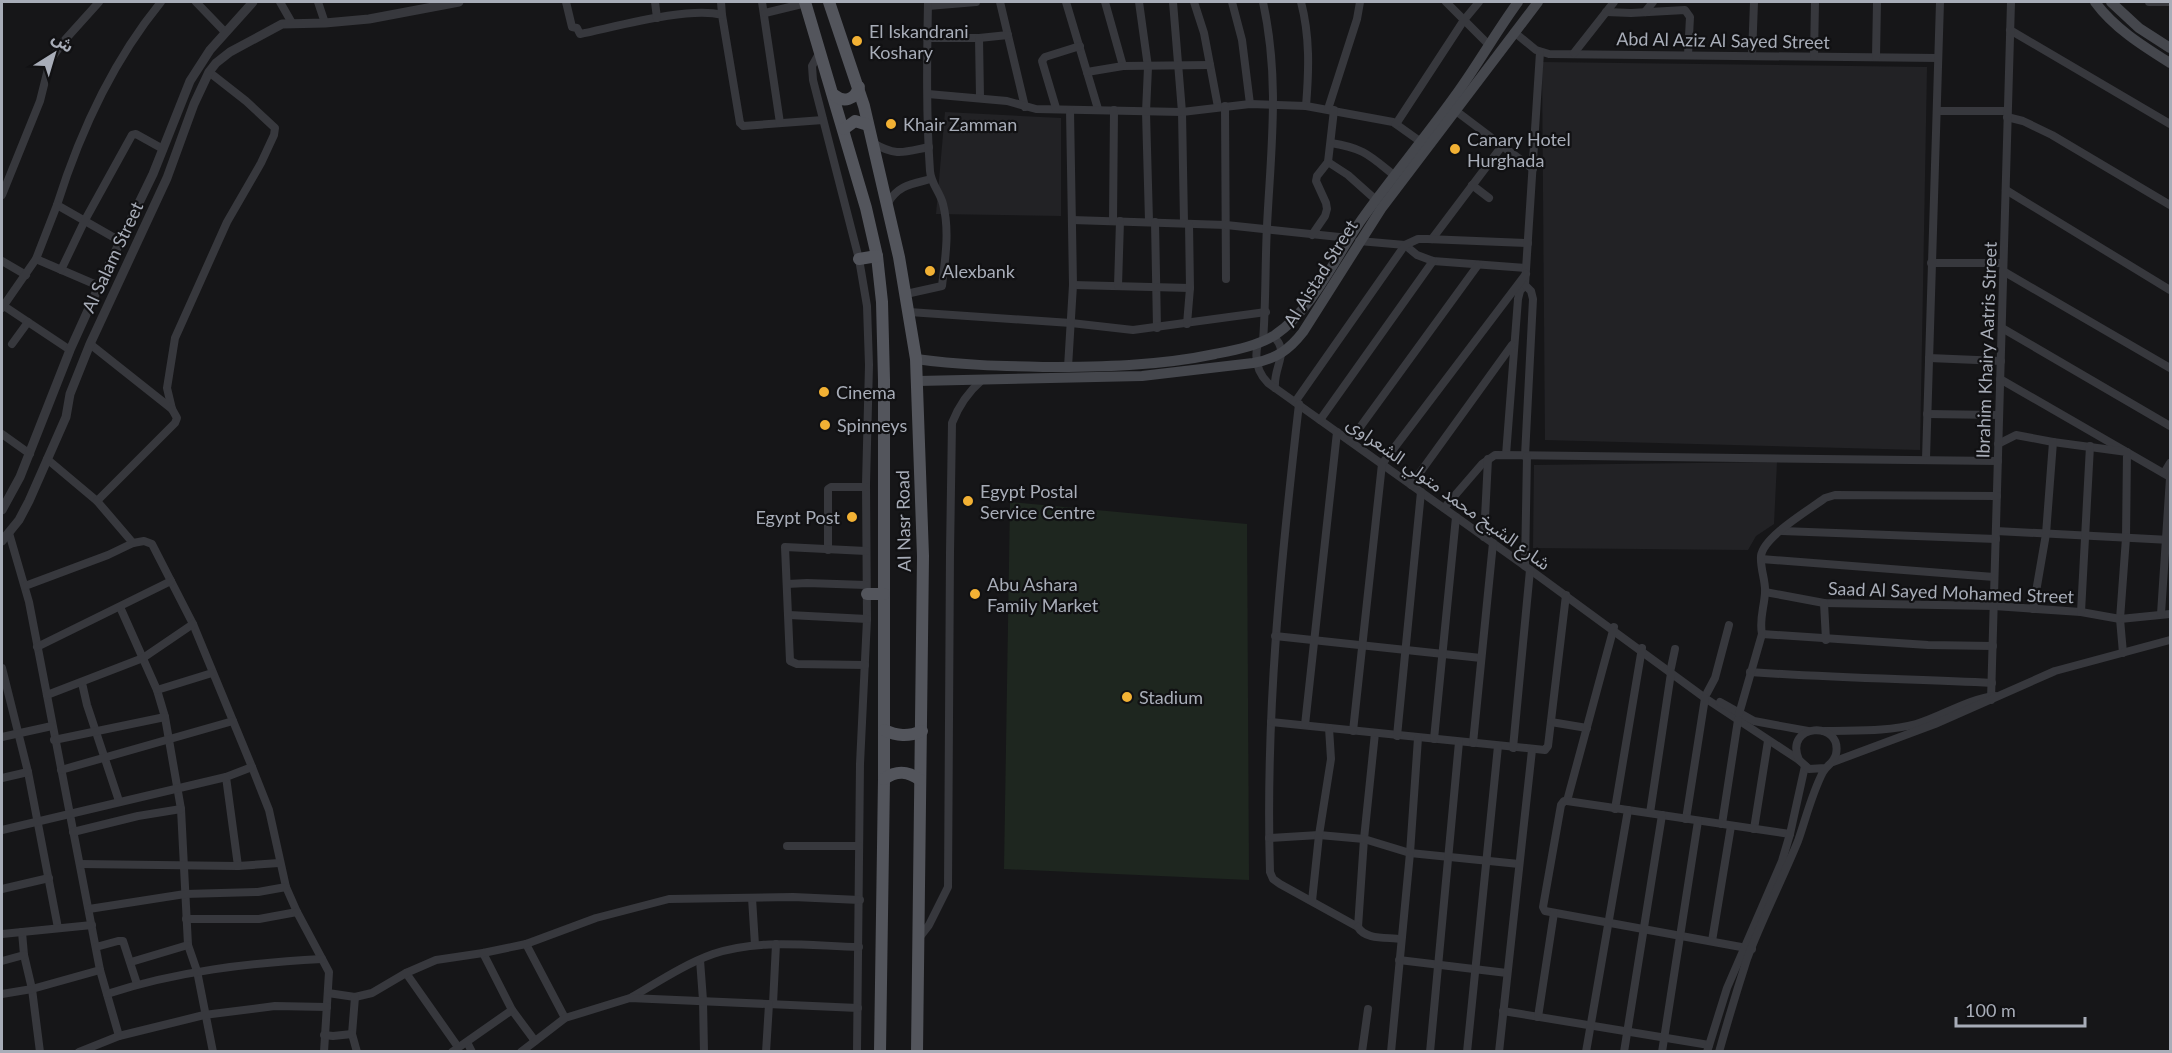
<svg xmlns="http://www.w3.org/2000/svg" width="2172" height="1053" font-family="Lato,'Noto Sans Arabic',sans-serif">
<rect width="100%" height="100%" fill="#161618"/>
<!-- built -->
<g fill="#222225">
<polygon points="1542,62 1927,67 1920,450 1545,440"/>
<polygon points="945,112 1061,118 1061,216 936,214"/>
<polygon points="1777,462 1774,524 1756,536 1748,550 1533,548 1534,465"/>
</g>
<!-- green -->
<polygon fill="#1e261f" points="1010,502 1247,524 1249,880 1004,869"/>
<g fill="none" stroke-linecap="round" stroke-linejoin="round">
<!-- minor -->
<g stroke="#37383d" stroke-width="8">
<polyline points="196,2 224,31"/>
<polyline points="280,2 292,23"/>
<polyline points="318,2 325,23"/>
<path d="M566,2L572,27L577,28L580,34C615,27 689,6 722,15L740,123L743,126L823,120"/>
<polyline points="655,2 657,18"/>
<polyline points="721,2 722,15"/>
<polyline points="762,2 780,123"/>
<polyline points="1000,2 1025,107"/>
<polyline points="1066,2 1098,109"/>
<polyline points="1105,2 1123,66"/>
<polyline points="1139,2 1148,67 1146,112 1149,221"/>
<polyline points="1173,2 1182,112 1184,223"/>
<polyline points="1194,2 1204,33 1218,107"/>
<polyline points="1232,2 1242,40 1250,104"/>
<path d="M1301,2C1310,36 1309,70 1306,106"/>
<polyline points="1446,2 1489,45"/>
<polyline points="2149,2 2170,2"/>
<polyline points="928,6 976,2"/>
<polyline points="1606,12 1631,13 1685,10 1690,17 1688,55"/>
<polyline points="1645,12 1653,2"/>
<polyline points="765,13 806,3"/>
<polyline points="2010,30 2170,124"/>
<polyline points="1514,32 1536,50 1549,54 1938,58"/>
<polyline points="927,38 979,38 1008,35"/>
<polyline points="979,38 980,97"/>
<polyline points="820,52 812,66 813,80 859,259 867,306 869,365 866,484 867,619 860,764 857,1052"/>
<polyline points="1574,53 1614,2"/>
<polyline points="1752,56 1754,2"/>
<polyline points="1814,56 1815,2"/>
<polyline points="1876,57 1877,2"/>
<polyline points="1087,72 1123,66 1210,65"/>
<polyline points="928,94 1007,101 1036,109 1182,112 1250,104 1306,106 1393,122 1421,142"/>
<polyline points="1225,106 1226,279"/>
<polyline points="1056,108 1042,61 1045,57 1080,46"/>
<polyline points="1328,109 1357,19 1360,2"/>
<polyline points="1456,111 1533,169"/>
<polyline points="1937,111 2007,111"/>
<polyline points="2007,117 2023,121 2052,135 2170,205"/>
<polyline points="1396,124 1464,20 1479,2"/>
<path d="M873,143C897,157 904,152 929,147"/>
<path d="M1331,143C1364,148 1370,156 1395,176"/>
<polyline points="1328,162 1348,175 1376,200"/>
<polyline points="1472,185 1489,198"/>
<polyline points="2006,190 2170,290"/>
<polyline points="2,195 40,101 50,61 63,42 99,2"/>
<path d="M888,203C898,185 912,184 931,179"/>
<polyline points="1072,220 1226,225 1349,238"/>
<polyline points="1113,221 1114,110"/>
<polyline points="1155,222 1157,328"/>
<polyline points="1312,235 1325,216 1327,209 1326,203 1316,181 1317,176 1328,162 1334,110"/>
<polyline points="1432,239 1502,146"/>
<path d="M120,241L57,205C80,132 112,62 161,2"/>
<polyline points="1359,241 1405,245 1417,255 1433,261 1526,268"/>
<polyline points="36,259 99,286"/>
<polyline points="2,261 26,275"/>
<polyline points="1931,263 2003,263"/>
<polyline points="61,270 85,220 132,135 136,134 163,149"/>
<polyline points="2003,271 2170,368"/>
<polyline points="1073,285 1190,288"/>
<polyline points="1118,286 1120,221"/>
<path d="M906,294L942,286C945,260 950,231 943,204C940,192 931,184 930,171C926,115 927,58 928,2"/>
<polyline points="4,306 70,350"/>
<polyline points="2,308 36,259 57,205"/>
<polyline points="909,312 1071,323 1133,330 1266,312"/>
<polyline points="1187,324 1190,288 1189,224"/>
<polyline points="2002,328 2170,426"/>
<path d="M1273,336C1291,352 1273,366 1275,388"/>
<path d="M1263,341C1266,303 1265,264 1267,226C1271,148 1280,80 1263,2"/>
<path d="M1258,343C1254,359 1257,372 1268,383L1525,566L1705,698L1799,760"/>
<polyline points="12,344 28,322"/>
<polyline points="1929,358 2001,361"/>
<polyline points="1068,367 1073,285 1070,110"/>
<polyline points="2000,379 2170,477"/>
<polyline points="1295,402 1405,245 1418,239 1427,239 1528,243"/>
<path d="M1299,404C1281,560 1265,715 1270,872L1273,879L1280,884L1358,927L1364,839L1375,733"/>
<polyline points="172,409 167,388 175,338 227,222 261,163 274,135 275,128 246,101 209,72"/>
<polyline points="1927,414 1999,415"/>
<polyline points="1320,420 1433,261"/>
<polyline points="2,434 30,454"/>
<polyline points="1350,441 1478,265"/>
<polyline points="1998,444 2016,435 2053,442 2127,452 2126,538 2120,619 2123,653"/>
<polyline points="1506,455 1518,299 1520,291 1525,285 1540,52"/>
<polyline points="1525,456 1533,299 1531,291 1525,285"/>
<polyline points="47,459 97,501 175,423 177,418 172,409 90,344"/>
<polyline points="1926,459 1940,2"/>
<polyline points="2164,473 2170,463"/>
<polyline points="1411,485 1512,345"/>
<polyline points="97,501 133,543"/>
<polyline points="1444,508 1482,464 1495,455 1998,461"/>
<polyline points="1782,531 1996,539"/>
<polyline points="1996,531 2170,540"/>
<polyline points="9,533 29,602 100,970 119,1036"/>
<polyline points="1484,537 1488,459"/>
<polyline points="828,550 828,489 831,487 866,487"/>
<polyline points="1761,559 1994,577"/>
<polyline points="1525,566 1527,456"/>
<polyline points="787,584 807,583 866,585"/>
<polyline points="25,586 108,555 133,543 144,541 152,544 193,624 252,767 269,810 286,887 297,912 259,919 186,919"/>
<polyline points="1765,592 1824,603 1994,606 2081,612 2120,619 2170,614"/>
<polyline points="1824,603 1826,640"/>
<polyline points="120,607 157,690 165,717 181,809 188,945 197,971 213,1052"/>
<polyline points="2033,609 2046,534 2053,442"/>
<polyline points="2081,612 2090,446"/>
<polyline points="2161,614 2170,478"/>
<polyline points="789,615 867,619"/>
<polyline points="1762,634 1928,645 1993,646"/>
<polyline points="1275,636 1481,658"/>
<polyline points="37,647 171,581"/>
<polyline points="865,665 797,664 790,661 785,547 866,551"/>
<polyline points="2,668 28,772 58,928"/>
<polyline points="1671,668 1675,649"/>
<path d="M1750,672C1831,678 1911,679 1992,683"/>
<polyline points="82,683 87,705 119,801"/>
<polyline points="157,690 212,673"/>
<polyline points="1707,693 1715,678 1729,625"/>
<polyline points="47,695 143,658 193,624"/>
<polyline points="1991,700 2011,2"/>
<polyline points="1720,702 1754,721 1808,731"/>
<path d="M1739,714L1762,634C1759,620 1764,608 1765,593C1766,581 1760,569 1761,556C1763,537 1809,510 1825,498L1835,495L1997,496"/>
<polyline points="1271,722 1545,750 1548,746 1566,595"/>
<polyline points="1551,722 1587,728"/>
<polyline points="1305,725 1337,432"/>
<polyline points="1353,731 1382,464 1526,274"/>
<path d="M1824,731C1854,730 1887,732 1916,724C1943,716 1967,699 1995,696"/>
<polyline points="1397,736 1421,492"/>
<polyline points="2,737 52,726"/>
<polyline points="1434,739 1456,517"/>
<polyline points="54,740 165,717"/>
<polyline points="1473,743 1493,543"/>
<polyline points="1513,748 1530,570"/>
<polyline points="1833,762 1935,724 2055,671 2170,640"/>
<polyline points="252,767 226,777 238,866 279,863"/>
<polyline points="61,770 233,721"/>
<polyline points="2,778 28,772"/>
<polyline points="1567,801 1614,627"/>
<polyline points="1615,809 1642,648"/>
<polyline points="1650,813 1671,673"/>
<polyline points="1686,819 1705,698"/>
<polyline points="1722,824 1738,720"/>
<polyline points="1754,829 1768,741"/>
<polyline points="2,830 226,777"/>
<polyline points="73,832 138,816 181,809"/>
<polyline points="1269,838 1319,835 1364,839 1410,853 1519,864"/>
<polyline points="787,846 859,846"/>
<polyline points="80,864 238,866"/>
<polyline points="2,889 49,878"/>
<polyline points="752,898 755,945"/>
<polyline points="1312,901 1319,835 1331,759 1329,728"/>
<polyline points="89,909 185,894 258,892 286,887"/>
<polyline points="297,912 329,972 324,1052"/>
<path d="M1358,927C1365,940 1387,937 1401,939"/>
<polyline points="22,932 24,955 32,989 40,1052"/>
<polyline points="2,934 92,925"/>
<path d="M919,938L929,925L948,887L950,553L952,423C959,405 968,392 982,380"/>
<polyline points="1712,941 1731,826"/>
<polyline points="526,944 565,1018"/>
<polyline points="96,947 118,941 123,941 137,984"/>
<polyline points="1752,949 1545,911 1543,907 1561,805 1564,801 1567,801 1790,834"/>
<polyline points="483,953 512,1010 535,1041"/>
<polyline points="700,960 703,1000 704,1052"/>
<polyline points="1399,960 1507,973"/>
<polyline points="2,961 24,955"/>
<polyline points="131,962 188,945"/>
<polyline points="406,973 458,1047"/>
<polyline points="328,993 355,997 372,993 406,973 436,960 483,953 526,944 596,918 669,899 793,897 860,900"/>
<polyline points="2,994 32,989 100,970"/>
<path d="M107,994C177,971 249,963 322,959"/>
<polyline points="355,997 352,1034 357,1052"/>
<path d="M632,997C658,982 685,964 713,954C760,938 811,946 859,947"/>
<polyline points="773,1004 776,944"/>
<polyline points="1503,1011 1709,1045"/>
<polyline points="1538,1017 1554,913"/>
<polyline points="324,1035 333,1036 352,1034"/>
<polyline points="467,1042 472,1052"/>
<polyline points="79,1052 119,1036 204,1015 275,1006 327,1007"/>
<polyline points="452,1052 512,1010"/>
<polyline points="521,1052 565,1018 630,998 858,1008"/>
<polyline points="766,1052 769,1004"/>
<polyline points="1362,1052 1368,1009"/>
<polyline points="1391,1052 1410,853 1418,738"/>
<polyline points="1430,1052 1459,742"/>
<polyline points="1467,1052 1498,746"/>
<polyline points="1499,1052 1532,750"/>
<polyline points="1586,1052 1628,810"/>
<polyline points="1624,1052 1662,815"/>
<polyline points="1662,1052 1698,821"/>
<polyline points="1707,1052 1727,988 1782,861 1790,834 1805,766"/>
<path d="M1719,1052C1728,1020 1737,990 1747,959C1762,919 1782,880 1798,841C1806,818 1812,793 1823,772C1827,765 1834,763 1836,754C1843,720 1783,723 1799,760L1809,769L1825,768"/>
</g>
<!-- tertiary -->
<g stroke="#37383d" stroke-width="9">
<polyline points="2,510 20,477 70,350 104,275 153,174 190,81 210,50 253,2"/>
<polyline points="2,541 19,520 29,501 66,417 70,394 90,344 167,178 194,104 209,72 216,63 230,52 282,24 325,23 369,19 459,2"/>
</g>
<!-- secondary -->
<g stroke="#45474d" stroke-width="10">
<path d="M2095,2C2114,28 2143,46 2170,63"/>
<polyline points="2111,2 2139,28 2170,48"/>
<path d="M916,359C959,365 1000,366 1043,367C1100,367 1159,366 1215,354C1235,350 1257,346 1275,335C1313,309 1336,256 1362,219C1392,177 1425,138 1455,96C1477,66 1496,32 1518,2"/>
<path d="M918,381L1142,376L1253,363C1276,359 1289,350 1303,332L1381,209L1538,2"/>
</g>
<!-- primary -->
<g stroke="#53555c" stroke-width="12">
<polyline points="805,2 866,208 877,256 882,302 884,380 884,779 880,1052"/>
<polyline points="829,2 864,106 899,257 916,359 923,556 917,1052"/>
<path d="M834,95C844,103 855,100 859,87"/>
<polyline points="844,129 855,121 868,125"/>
<polyline points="859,259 877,256"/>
<polyline points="867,594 884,594"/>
<path d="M884,730C897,736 908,737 922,731"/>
<path d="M884,779C897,770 908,771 920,780"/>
</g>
</g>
<!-- markers -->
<g fill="#f2b134" stroke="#111113" stroke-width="2">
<circle cx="857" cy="41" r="6"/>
<circle cx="891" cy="124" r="6"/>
<circle cx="1455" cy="149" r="6"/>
<circle cx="930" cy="271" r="6"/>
<circle cx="824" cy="392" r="6"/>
<circle cx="825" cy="425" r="6"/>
<circle cx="968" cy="501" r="6"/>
<circle cx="852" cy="517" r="6"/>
<circle cx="975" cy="594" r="6"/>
<circle cx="1127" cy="697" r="6"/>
</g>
<g text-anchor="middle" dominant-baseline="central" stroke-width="4.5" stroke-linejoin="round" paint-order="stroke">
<!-- poi labels -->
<g font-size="18" fill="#a8adb8" stroke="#111113" text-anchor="start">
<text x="869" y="31">El Iskandrani<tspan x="869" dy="21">Koshary</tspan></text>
<text x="903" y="124">Khair Zamman</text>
<text x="1467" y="139">Canary Hotel<tspan x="1467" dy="21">Hurghada</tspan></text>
<text x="942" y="271">Alexbank</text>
<text x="836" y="392">Cinema</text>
<text x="837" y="425">Spinneys</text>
<text x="980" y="491">Egypt Postal<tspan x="980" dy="21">Service Centre</tspan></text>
<text x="840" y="517" text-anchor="end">Egypt Post</text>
<text x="987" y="584">Abu Ashara<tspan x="987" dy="21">Family Market</tspan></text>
<text x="1139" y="697">Stadium</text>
</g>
<!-- street labels -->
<g font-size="18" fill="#a8adb8" stroke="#111113">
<text transform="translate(1723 40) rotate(1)">Abd Al Aziz Al Sayed Street</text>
<text transform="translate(112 257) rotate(-65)">Al Salam Street</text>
<text transform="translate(1320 273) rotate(-58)">Al Aistad Street</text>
<text transform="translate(1986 350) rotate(-88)">Ibrahim Khairy Aatris Street</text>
<text transform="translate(1449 493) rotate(36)">شارع الشيخ محمد متولي الشعراوى</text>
<text transform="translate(903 521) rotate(-91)">Al Nasr Road</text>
<text transform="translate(1951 592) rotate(2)">Saad Al Sayed Mohamed Street</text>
</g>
</g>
<!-- border -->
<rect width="2172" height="1053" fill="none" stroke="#a8adb8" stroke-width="6"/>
<!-- north arrow -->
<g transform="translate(54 54) rotate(37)" stroke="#111113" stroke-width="4.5" paint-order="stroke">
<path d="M0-4.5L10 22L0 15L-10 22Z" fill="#a8adb8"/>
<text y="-9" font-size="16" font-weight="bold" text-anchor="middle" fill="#a8adb8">ش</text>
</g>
<!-- scale -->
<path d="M1956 1017v9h129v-9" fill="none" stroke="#a8adb8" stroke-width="3"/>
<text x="1965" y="1017" font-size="18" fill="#a8adb8" stroke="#111113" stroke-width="4.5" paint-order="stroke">100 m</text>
</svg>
